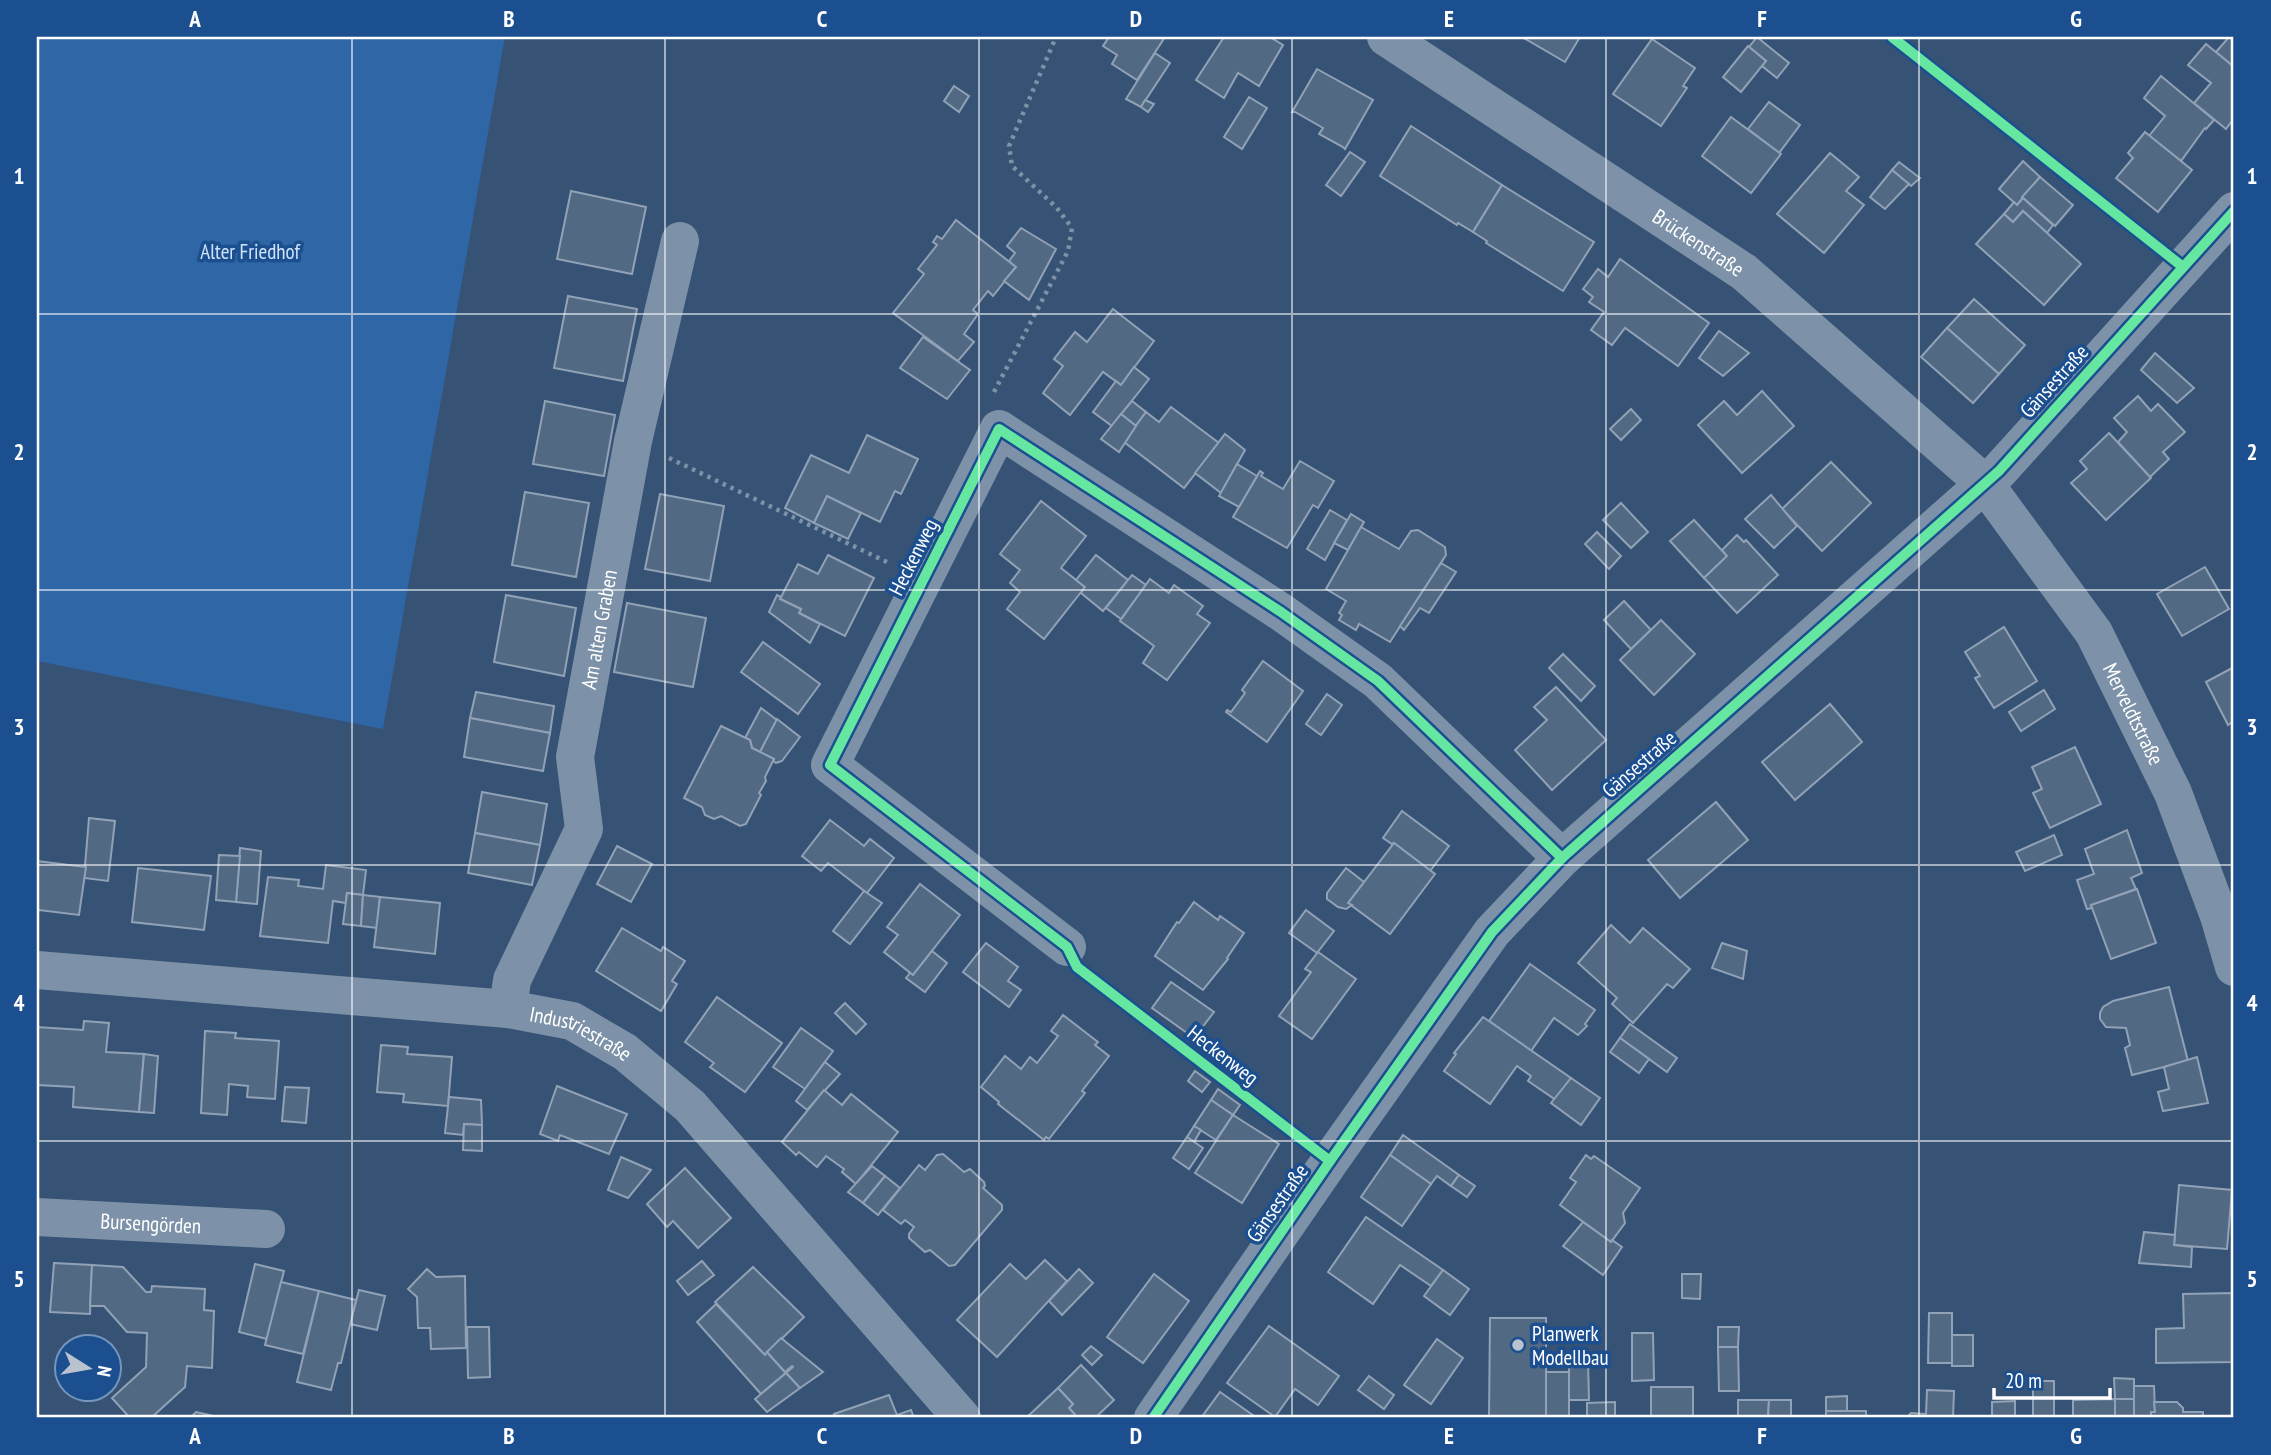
<svg xmlns="http://www.w3.org/2000/svg" width="2271" height="1455" font-family="'PT Sans Narrow',sans-serif">
<rect width="100%" height="100%" fill="#365274"/>
<!-- green -->
<polygon fill="#2f66a5" points="37,37 505,37 383,729 37,661"/>
<!-- building -->
<g fill="#526984" stroke="#92a2b6" stroke-width="2">
<polygon points="1109,37 1165,37 1137,80 1112,64 1117,55 1103,46"/>
<polygon points="1224,37 1270,37 1283,45 1259,86 1238,73 1224,98 1196,80"/>
<polygon points="1522,37 1580,37 1565,62"/>
<polygon points="1757,37 1789,63 1777,78 1762,66 1766,61 1749,47"/>
<polygon points="2229,37 2234,37 2234,67 2216,52"/>
<polygon points="1652,39 1695,68 1683,86 1687,88 1661,126 1613,94"/>
<polygon points="2206,44 2234,67 2234,118 2226,129 2194,103 2211,83 2188,65"/>
<polygon points="1748,46 1766,61 1741,92 1723,77"/>
<polygon points="1155,53 1170,63 1141,107 1126,99"/>
<polygon points="1317,69 1373,100 1345,149 1343,147 1319,134 1323,128 1295,112 1292,112"/>
<polygon points="2161,76 2214,120 2206,129 2205,128 2181,161 2149,136 2165,116 2144,98"/>
<polygon points="954,86 969,96 959,112 944,101"/>
<polygon points="1249,97 1267,108 1242,149 1224,137"/>
<polygon points="1145,100 1154,104 1148,112 1141,107"/>
<polygon points="1769,102 1800,125 1779,153 1748,129"/>
<polygon points="1731,117 1781,154 1751,193 1702,156"/>
<polygon points="1411,126 1502,185 1473,232 1458,223 1457,225 1380,176"/>
<polygon points="2145,132 2192,170 2158,212 2116,178 2133,158 2128,153"/>
<polygon points="1350,152 1365,162 1341,196 1326,185"/>
<polygon points="1830,153 1859,177 1846,191 1864,205 1824,253 1777,214"/>
<polygon points="2023,161 2040,177 2017,205 1999,189"/>
<polygon points="1899,162 1920,178 1911,186 1892,170"/>
<polygon points="1892,170 1909,184 1885,209 1870,197"/>
<polygon points="2040,177 2073,205 2055,226 2022,197"/>
<polygon points="1502,185 1594,242 1563,291 1486,243 1487,241 1473,232"/>
<polygon points="571,191 646,207 632,274 557,259"/>
<polygon points="2023,198 2053,225 2047,233 2023,211 2013,222 2004,214 2014,202 2017,205"/>
<polygon points="2023,211 2081,264 2044,305 1976,244 2004,214 2013,222"/>
<polygon points="956,220 1016,267 993,296 988,291 973,310 978,314 964,334 974,342 958,361 893,313 924,274 918,269 937,245 933,242 937,236 942,239"/>
<polygon points="1021,228 1056,249 1029,300 1004,281 1016,267 1009,261 1015,253 1007,246"/>
<polygon points="1620,259 1709,323 1678,366 1625,328 1612,345 1591,330 1604,312 1589,302 1593,297 1583,289 1598,269 1608,277"/>
<polygon points="568,296 637,309 623,381 554,368"/>
<polygon points="1974,299 2025,345 1999,374 1947,328"/>
<polygon points="1113,309 1154,341 1121,385 1103,372 1070,415 1043,393 1063,366 1054,359 1075,332 1087,342"/>
<polygon points="1947,328 1999,374 1973,403 1921,357"/>
<polygon points="1719,331 1749,353 1723,376 1699,358"/>
<polygon points="923,337 970,370 947,399 900,368"/>
<polygon points="2155,353 2194,388 2177,403 2141,370"/>
<polygon points="1134,367 1149,379 1112,426 1093,412 1116,381 1121,385"/>
<polygon points="1762,391 1794,426 1742,473 1698,425 1724,401 1737,415"/>
<polygon points="2138,396 2151,411 2158,404 2185,432 2163,452 2169,459 2150,477 2118,442 2127,432 2114,418"/>
<polygon points="545,401 615,415 604,476 533,464"/>
<polygon points="1132,401 1146,412 1136,426 1121,414"/>
<polygon points="1171,407 1219,443 1184,488 1124,442 1146,412 1159,422"/>
<polygon points="1631,409 1641,420 1621,440 1610,429"/>
<polygon points="1121,414 1136,426 1119,452 1101,439"/>
<polygon points="2109,433 2151,478 2106,520 2071,483 2087,469 2080,461"/>
<polygon points="1225,434 1245,450 1221,493 1195,473"/>
<polygon points="867,435 918,459 901,494 895,491 880,522 827,496 814,523 785,508 811,455 849,473"/>
<polygon points="1300,461 1334,481 1318,508 1313,505 1287,548 1233,517 1260,471 1263,473 1261,476 1283,489"/>
<polygon points="1831,462 1871,503 1822,551 1782,509"/>
<polygon points="1237,464 1257,476 1239,507 1219,496"/>
<polygon points="525,492 589,503 576,577 512,565"/>
<polygon points="660,494 724,506 710,581 645,569"/>
<polygon points="1771,495 1797,526 1774,548 1745,519"/>
<polygon points="827,496 861,513 848,539 814,523"/>
<polygon points="1041,501 1086,536 1061,568 1085,587 1044,639 1007,609 1020,592 1010,583 1020,570 1000,554"/>
<polygon points="1621,503 1648,532 1631,548 1603,520"/>
<polygon points="1330,510 1347,520 1325,560 1307,549"/>
<polygon points="1351,514 1364,522 1348,550 1334,543"/>
<polygon points="1694,520 1727,556 1704,578 1670,541"/>
<polygon points="1361,527 1399,549 1411,531 1418,530 1445,547 1446,555 1390,642 1359,624 1356,630 1339,620 1342,615 1339,613 1346,601 1326,589"/>
<polygon points="1597,532 1621,556 1609,569 1585,544"/>
<polygon points="1737,535 1744,542 1746,540 1778,575 1737,613 1704,578 1727,556 1722,550"/>
<polygon points="828,555 874,578 845,636 799,613 801,609 780,599 798,564 818,574"/>
<polygon points="1096,555 1128,580 1103,611 1081,593 1085,587 1076,580"/>
<polygon points="1441,563 1456,572 1429,613 1420,608 1404,630 1400,626"/>
<polygon points="2205,567 2229,609 2182,636 2157,594"/>
<polygon points="1132,575 1146,585 1121,619 1106,608"/>
<polygon points="1150,579 1169,593 1174,585 1203,606 1197,614 1210,623 1167,680 1143,663 1154,646 1120,621"/>
<polygon points="506,595 576,608 564,676 494,662"/>
<polygon points="777,595 781,597 780,599 801,609 799,613 820,624 810,643 769,612"/>
<polygon points="1624,601 1651,630 1631,649 1604,620"/>
<polygon points="627,603 706,618 693,687 614,672"/>
<polygon points="1661,620 1695,654 1654,695 1620,660"/>
<polygon points="2004,627 2037,681 1994,708 1975,678 1980,676 1965,652"/>
<polygon points="763,642 820,684 798,714 741,672"/>
<polygon points="1563,654 1595,686 1581,701 1549,668"/>
<polygon points="1263,661 1303,691 1267,742 1226,712 1227,710 1231,712 1245,693 1242,690"/>
<polygon points="2234,667 2234,721 2228,725 2206,682"/>
<polygon points="1556,687 1606,740 1552,790 1515,750 1547,720 1534,707"/>
<polygon points="2044,690 2055,709 2021,731 2009,712"/>
<polygon points="476,692 554,706 550,733 470,718"/>
<polygon points="1327,694 1342,705 1321,735 1306,724"/>
<polygon points="1830,704 1862,742 1795,800 1762,762"/>
<polygon points="761,708 777,720 760,752 752,748 750,740 745,738"/>
<polygon points="470,718 550,733 543,771 464,757"/>
<polygon points="777,719 800,737 782,761 776,763 773,761 774,759 760,752"/>
<polygon points="721,726 750,740 752,748 774,759 765,777 766,781 759,793 761,795 746,824 740,826 721,816 714,819 705,815 702,807 684,798"/>
<polygon points="2075,747 2101,804 2050,828 2033,793 2042,789 2032,767"/>
<polygon points="482,792 547,804 540,845 475,833"/>
<polygon points="1716,802 1748,840 1680,898 1648,860"/>
<polygon points="1402,811 1449,846 1430,871 1394,843 1392,844 1383,838"/>
<polygon points="89,818 115,821 108,881 84,878"/>
<polygon points="830,820 864,846 870,839 894,858 867,893 828,863 821,871 802,856"/>
<polygon points="2127,830 2142,873 2131,878 2136,889 2091,905 2092,908 2087,909 2077,880 2094,874 2085,849"/>
<polygon points="475,833 540,845 532,885 468,873"/>
<polygon points="2054,835 2062,855 2025,871 2016,852"/>
<polygon points="1394,843 1435,874 1390,934 1348,903"/>
<polygon points="617,846 652,864 631,902 597,884"/>
<polygon points="240,848 261,851 257,904 236,902"/>
<polygon points="219,855 240,856 236,902 216,900"/>
<polygon points="37,861 86,867 79,915 39,910 37,913"/>
<polygon points="326,865 366,870 363,895 347,893 346,903 333,901 328,943 260,936 268,877 299,880 298,886 323,889"/>
<polygon points="138,868 211,876 204,930 132,922"/>
<polygon points="1346,868 1364,882 1348,903 1352,905 1346,909 1338,907 1327,899 1327,893"/>
<polygon points="920,884 960,915 913,975 884,952 898,935 887,927"/>
<polygon points="2137,889 2156,943 2111,959 2091,905"/>
<polygon points="864,891 882,903 850,944 833,931"/>
<polygon points="347,893 363,895 361,926 343,924"/>
<polygon points="363,895 380,897 377,928 361,926"/>
<polygon points="380,897 440,903 435,954 374,947"/>
<polygon points="1194,902 1218,920 1220,916 1244,933 1227,958 1228,959 1203,990 1155,956 1177,922 1179,923"/>
<polygon points="1306,910 1334,931 1317,953 1289,933"/>
<polygon points="1611,925 1630,943 1643,928 1690,969 1673,988 1667,984 1633,1023 1612,1004 1617,998 1578,963"/>
<polygon points="622,928 661,951 663,947 685,961 672,981 677,984 661,1011 596,971"/>
<polygon points="986,943 1018,967 1008,981 1021,990 1009,1007 963,972"/>
<polygon points="1722,943 1747,951 1743,979 1712,968"/>
<polygon points="932,951 947,963 925,992 906,978 910,973 913,975"/>
<polygon points="1318,952 1356,979 1312,1039 1279,1016 1311,972 1305,969"/>
<polygon points="1530,964 1595,1010 1585,1024 1587,1026 1578,1035 1554,1018 1531,1051 1489,1021"/>
<polygon points="1171,982 1214,1012 1194,1038 1152,1008"/>
<polygon points="2169,987 2188,1061 2132,1075 2125,1048 2130,1045 2126,1028 2106,1027 2100,1019 2100,1013 2103,1007 2113,1001"/>
<polygon points="717,997 782,1043 745,1092 710,1067 714,1063 685,1042"/>
<polygon points="845,1003 866,1024 856,1034 835,1013"/>
<polygon points="1063,1015 1098,1042 1095,1045 1109,1056 1082,1091 1085,1093 1049,1139 1046,1137 1044,1140 998,1104 999,1102 981,1087 1005,1056 1021,1069 1030,1057 1037,1063 1058,1036 1051,1031"/>
<polygon points="1483,1017 1571,1078 1556,1100 1528,1081 1531,1076 1517,1066 1490,1104 1444,1071 1456,1054 1454,1053"/>
<polygon points="84,1021 109,1023 106,1052 144,1054 139,1112 73,1107 74,1087 37,1085 37,1027 83,1030"/>
<polygon points="1630,1024 1677,1058 1667,1072 1620,1038"/>
<polygon points="801,1028 833,1051 805,1089 773,1067"/>
<polygon points="205,1031 236,1033 235,1038 279,1041 275,1099 247,1097 248,1086 229,1084 227,1115 201,1113"/>
<polygon points="1620,1038 1649,1059 1639,1073 1610,1052"/>
<polygon points="381,1045 408,1047 407,1054 452,1057 448,1106 403,1102 404,1094 377,1092"/>
<polygon points="144,1054 158,1056 154,1113 139,1112"/>
<polygon points="2197,1057 2208,1103 2163,1111 2158,1092 2169,1089 2164,1067"/>
<polygon points="825,1062 840,1074 807,1110 796,1101"/>
<polygon points="1195,1071 1210,1082 1202,1092 1188,1081"/>
<polygon points="1571,1078 1600,1098 1581,1125 1551,1103"/>
<polygon points="557,1086 627,1114 609,1154 560,1135 558,1141 540,1134"/>
<polygon points="285,1087 309,1088 306,1123 282,1121"/>
<polygon points="1218,1089 1240,1105 1233,1115 1211,1100"/>
<polygon points="824,1090 842,1105 851,1094 898,1132 856,1184 842,1172 844,1169 826,1156 817,1167 799,1152 796,1155 782,1142"/>
<polygon points="449,1097 481,1100 482,1125 464,1124 463,1135 445,1133"/>
<polygon points="1211,1100 1233,1115 1216,1140 1194,1126"/>
<polygon points="1233,1115 1279,1144 1242,1203 1195,1173"/>
<polygon points="464,1124 482,1125 482,1151 463,1150"/>
<polygon points="1194,1126 1201,1130 1194,1142 1187,1137"/>
<polygon points="1403,1135 1459,1175 1451,1186 1437,1176 1431,1184 1390,1155"/>
<polygon points="1187,1137 1203,1148 1189,1169 1173,1158"/>
<polygon points="943,1154 964,1172 970,1169 984,1182 985,1186 983,1188 1002,1205 1002,1210 955,1265 949,1266 930,1250 925,1252 909,1238 909,1234 914,1227 905,1220 901,1224 883,1210 919,1165 925,1170 937,1155"/>
<polygon points="1390,1155 1431,1184 1402,1226 1361,1197"/>
<polygon points="1586,1155 1591,1159 1594,1156 1640,1188 1623,1213 1625,1223 1611,1242 1560,1205 1576,1182 1570,1178"/>
<polygon points="621,1157 651,1170 628,1198 608,1190"/>
<polygon points="872,1166 885,1176 863,1203 848,1192"/>
<polygon points="685,1168 731,1218 698,1248 673,1221 667,1227 647,1204"/>
<polygon points="1459,1175 1475,1186 1467,1197 1451,1186"/>
<polygon points="885,1176 900,1188 878,1215 863,1203"/>
<polygon points="2179,1185 2232,1190 2227,1249 2174,1245"/>
<polygon points="1366,1217 1443,1270 1431,1286 1400,1265 1373,1304 1328,1272"/>
<polygon points="1583,1222 1611,1242 1612,1240 1622,1247 1603,1275 1563,1246"/>
<polygon points="2144,1232 2175,1235 2174,1245 2192,1247 2191,1267 2139,1263"/>
<polygon points="1045,1260 1067,1281 997,1357 957,1320 1010,1264 1026,1279"/>
<polygon points="702,1261 714,1275 688,1295 677,1281"/>
<polygon points="54,1263 92,1265 90,1314 50,1312"/>
<polygon points="255,1264 284,1271 267,1339 239,1332"/>
<polygon points="92,1265 123,1267 146,1292 151,1292 152,1286 205,1289 204,1310 214,1311 212,1368 187,1366 185,1387 151,1418 130,1418 112,1398 146,1367 147,1333 127,1332 104,1306 90,1306"/>
<polygon points="753,1267 804,1317 765,1355 715,1302"/>
<polygon points="427,1269 436,1277 465,1276 466,1348 431,1349 430,1328 418,1328 417,1297 408,1289"/>
<polygon points="1079,1269 1093,1283 1062,1315 1049,1301"/>
<polygon points="1443,1270 1469,1289 1450,1315 1424,1296"/>
<polygon points="1154,1274 1189,1301 1143,1363 1107,1337"/>
<polygon points="1682,1274 1701,1274 1700,1299 1682,1298"/>
<polygon points="281,1282 319,1291 303,1354 265,1345"/>
<polygon points="359,1290 385,1296 377,1330 350,1324"/>
<polygon points="319,1291 356,1300 341,1363 338,1363 331,1390 297,1382"/>
<polygon points="2234,1293 2234,1362 2156,1363 2156,1329 2184,1328 2183,1294"/>
<polygon points="716,1304 765,1355 767,1352 785,1372 792,1366 793,1367 761,1394 697,1322"/>
<polygon points="1929,1313 1952,1313 1952,1363 1928,1363"/>
<polygon points="1490,1318 1546,1318 1546,1418 1489,1418"/>
<polygon points="1269,1326 1339,1376 1318,1405 1295,1389 1275,1417 1227,1383"/>
<polygon points="467,1327 489,1327 490,1377 468,1378"/>
<polygon points="1718,1327 1739,1327 1738,1347 1718,1347"/>
<polygon points="1632,1333 1653,1333 1654,1380 1632,1381"/>
<rect x="1952" y="1335" width="21" height="31"/>
<polygon points="781,1338 823,1372 800,1388 786,1373 793,1367 792,1366 785,1372 767,1352"/>
<polygon points="1437,1339 1463,1358 1431,1404 1404,1385"/>
<polygon points="1091,1346 1102,1355 1092,1365 1082,1355"/>
<polygon points="1718,1347 1738,1347 1739,1391 1719,1391"/>
<polygon points="1569,1360 1588,1360 1589,1400 1569,1400"/>
<polygon points="1081,1365 1114,1400 1095,1418 1078,1418 1069,1408 1073,1404 1058,1388"/>
<rect x="1546" y="1372" width="23" height="46"/>
<polygon points="786,1373 800,1388 767,1412 755,1399"/>
<polygon points="1369,1376 1394,1395 1384,1409 1358,1390"/>
<polygon points="2114,1378 2134,1379 2134,1399 2115,1399"/>
<rect x="2033" y="1381" width="21" height="37"/>
<polygon points="2134,1386 2154,1386 2155,1412 2151,1412 2151,1418 2134,1418"/>
<rect x="1651" y="1387" width="42" height="31"/>
<polygon points="1058,1388 1073,1404 1069,1408 1078,1418 1026,1418"/>
<polygon points="1927,1390 1954,1391 1953,1418 1906,1418 1911,1413 1926,1414"/>
<polygon points="1220,1392 1257,1418 1201,1418"/>
<polygon points="889,1395 897,1415 911,1410 914,1418 835,1418 834,1414"/>
<polygon points="1847,1396 1847,1411 1826,1411 1826,1397"/>
<polygon points="2115,1399 2115,1418 2073,1418 2073,1400"/>
<rect x="2115" y="1399" width="19" height="19"/>
<polygon points="1738,1400 1769,1400 1768,1418 1738,1418"/>
<polygon points="1769,1400 1791,1400 1791,1418 1768,1418"/>
<polygon points="2015,1401 2015,1418 1992,1418 1992,1402"/>
<polygon points="1615,1402 1615,1418 1587,1418 1587,1403"/>
<polygon points="2154,1402 2177,1402 2183,1408 2183,1412 2203,1412 2203,1418 2151,1418 2151,1412 2155,1412"/>
<rect x="1826" y="1411" width="40" height="7"/>
<polygon points="196,1412 218,1417 218,1418 190,1418"/>
</g>
<g fill="none" stroke-linecap="round" stroke-linejoin="round">
<!-- path -->
<g stroke="#7d92a8" stroke-width="4.5" stroke-dasharray="3.5 5" stroke-linecap="butt">
<polyline points="994,392 1068,251 1072,228 1057,208 1012,166 1009,146 1056,37"/>
<polyline points="669,458 889,563"/>
</g>
<!-- minor -->
<g stroke="#7d92a8" stroke-width="38">
<path id="s1" d="M1386,37L1744,272L1985,484L2094,633L2173,793L2219,916L2234,967"/>
<polyline points="1067,947 830,765 999,429 1281,612 1378,681 1562,858"/>
<path id="s2" d="M37,970L508,1009L572,1021L625,1052L690,1106L962,1418"/>
<path id="s3" d="M508,1009L512,980L584,829L575,757L633,441L680,241"/>
<path id="s4" d="M37,1217L266,1229"/>
<polyline points="1153,1418 1330,1161 1492,932 1562,858 1999,471 2234,211"/>
</g>
<defs>
<g id="cycleway">
<polyline points="1892,37 2183,267"/>
<polyline points="1330,1161 1077,967 1067,947 830,765 999,429 1281,612 1378,681 1562,858"/>
<polyline points="1153,1418 1330,1161 1492,932 1562,858 1999,471 2234,211"/>
</g>
</defs>
<!-- cycleway casing -->
<use href="#cycleway" stroke="#1b4f8f" stroke-width="15"/>
<!-- cycleway -->
<use href="#cycleway" stroke="#66e7a1" stroke-width="10"/>
</g>
<!-- grid -->
<path fill="none" stroke="#fff" stroke-width="2" stroke-opacity="0.55" d="M352,37V1418M665,37V1418M979,37V1418M1292,37V1418M1606,37V1418M1919,37V1418M37,314H2234M37,590H2234M37,865H2234M37,1141H2234"/>
<!-- markers -->
<circle fill="#b9c2ce" stroke="#1b4f8f" stroke-width="2.5" cx="1518" cy="1345" r="7"/>
<g text-anchor="middle" dominant-baseline="central" stroke-width="7" stroke-linejoin="round" paint-order="stroke">
<!-- street labels -->
<g font-size="21" fill="#fff" stroke="#1b4f8f">
<text stroke="none"><textPath href="#s1" startOffset="374">Brückenstraße</textPath></text>
<text transform="translate(2054 381) rotate(-48)">Gänsestraße</text>
<text transform="translate(913 557) rotate(-63)">Heckenweg</text>
<text stroke="none"><textPath href="#s3" startOffset="399">Am alten Graben</textPath></text>
<text stroke="none"><textPath href="#s1" startOffset="1024">Merveldtstraße</textPath></text>
<text transform="translate(1639 764) rotate(-41)">Gänsestraße</text>
<text stroke="none"><textPath href="#s2" startOffset="550">Industriestraße</textPath></text>
<text transform="translate(1223 1055) rotate(38)">Heckenweg</text>
<text transform="translate(1277 1203) rotate(-55)">Gänsestraße</text>
<text stroke="none"><textPath href="#s4" startOffset="114">Bursengörden</textPath></text>
</g>
<!-- park labels -->
<g font-size="21" fill="#cfe3fa" stroke="#1b4f8f">
<text x="250" y="251">Alter Friedhof</text>
</g>
<!-- poi labels -->
<g font-size="21" fill="#fff" stroke="#1b4f8f" text-anchor="start">
<text x="1532" y="1333">Planwerk<tspan x="1532" dy="24">Modellbau</tspan></text>
</g>
</g>
<!-- border -->
<rect width="2271" height="1455" fill="none" stroke="#1b4f8f" stroke-width="77"/>
<!-- north arrow -->
<g transform="translate(88 1368) rotate(101)"><circle r="33" fill="#1b4f8f" stroke="#7695bc" stroke-width="2"/>
<path d="M0-5L12 26L0 18L-12 26Z" fill="#b9c2ce"/>
<text y="-10" font-size="19" font-weight="bold" text-anchor="middle" fill="#ffffff">N</text>
</g>
<!-- scale -->
<path d="M1994 1388v10h116v-10" fill="none" stroke="#ffffff" stroke-width="3.5"/>
<text x="2005" y="1388" font-size="21" fill="#ffffff" stroke="#1b4f8f" stroke-width="5" paint-order="stroke">20 m</text>
<rect x="38" y="38" width="2194" height="1378" fill="none" stroke="#fff" stroke-width="2.5"/>
<g font-size="23" text-anchor="middle" font-weight="bold" fill="#fff">
<text x="195" y="27">A</text>
<text x="509" y="27">B</text>
<text x="822" y="27">C</text>
<text x="1136" y="27">D</text>
<text x="1449" y="27">E</text>
<text x="1762" y="27">F</text>
<text x="2076" y="27">G</text>
<text x="19" y="184">1</text>
<text x="2252" y="184">1</text>
<text x="19" y="460">2</text>
<text x="2252" y="460">2</text>
<text x="19" y="735">3</text>
<text x="2252" y="735">3</text>
<text x="19" y="1011">4</text>
<text x="2252" y="1011">4</text>
<text x="19" y="1287">5</text>
<text x="2252" y="1287">5</text>
<text x="195" y="1444">A</text>
<text x="509" y="1444">B</text>
<text x="822" y="1444">C</text>
<text x="1136" y="1444">D</text>
<text x="1449" y="1444">E</text>
<text x="1762" y="1444">F</text>
<text x="2076" y="1444">G</text>
</g>
</svg>
